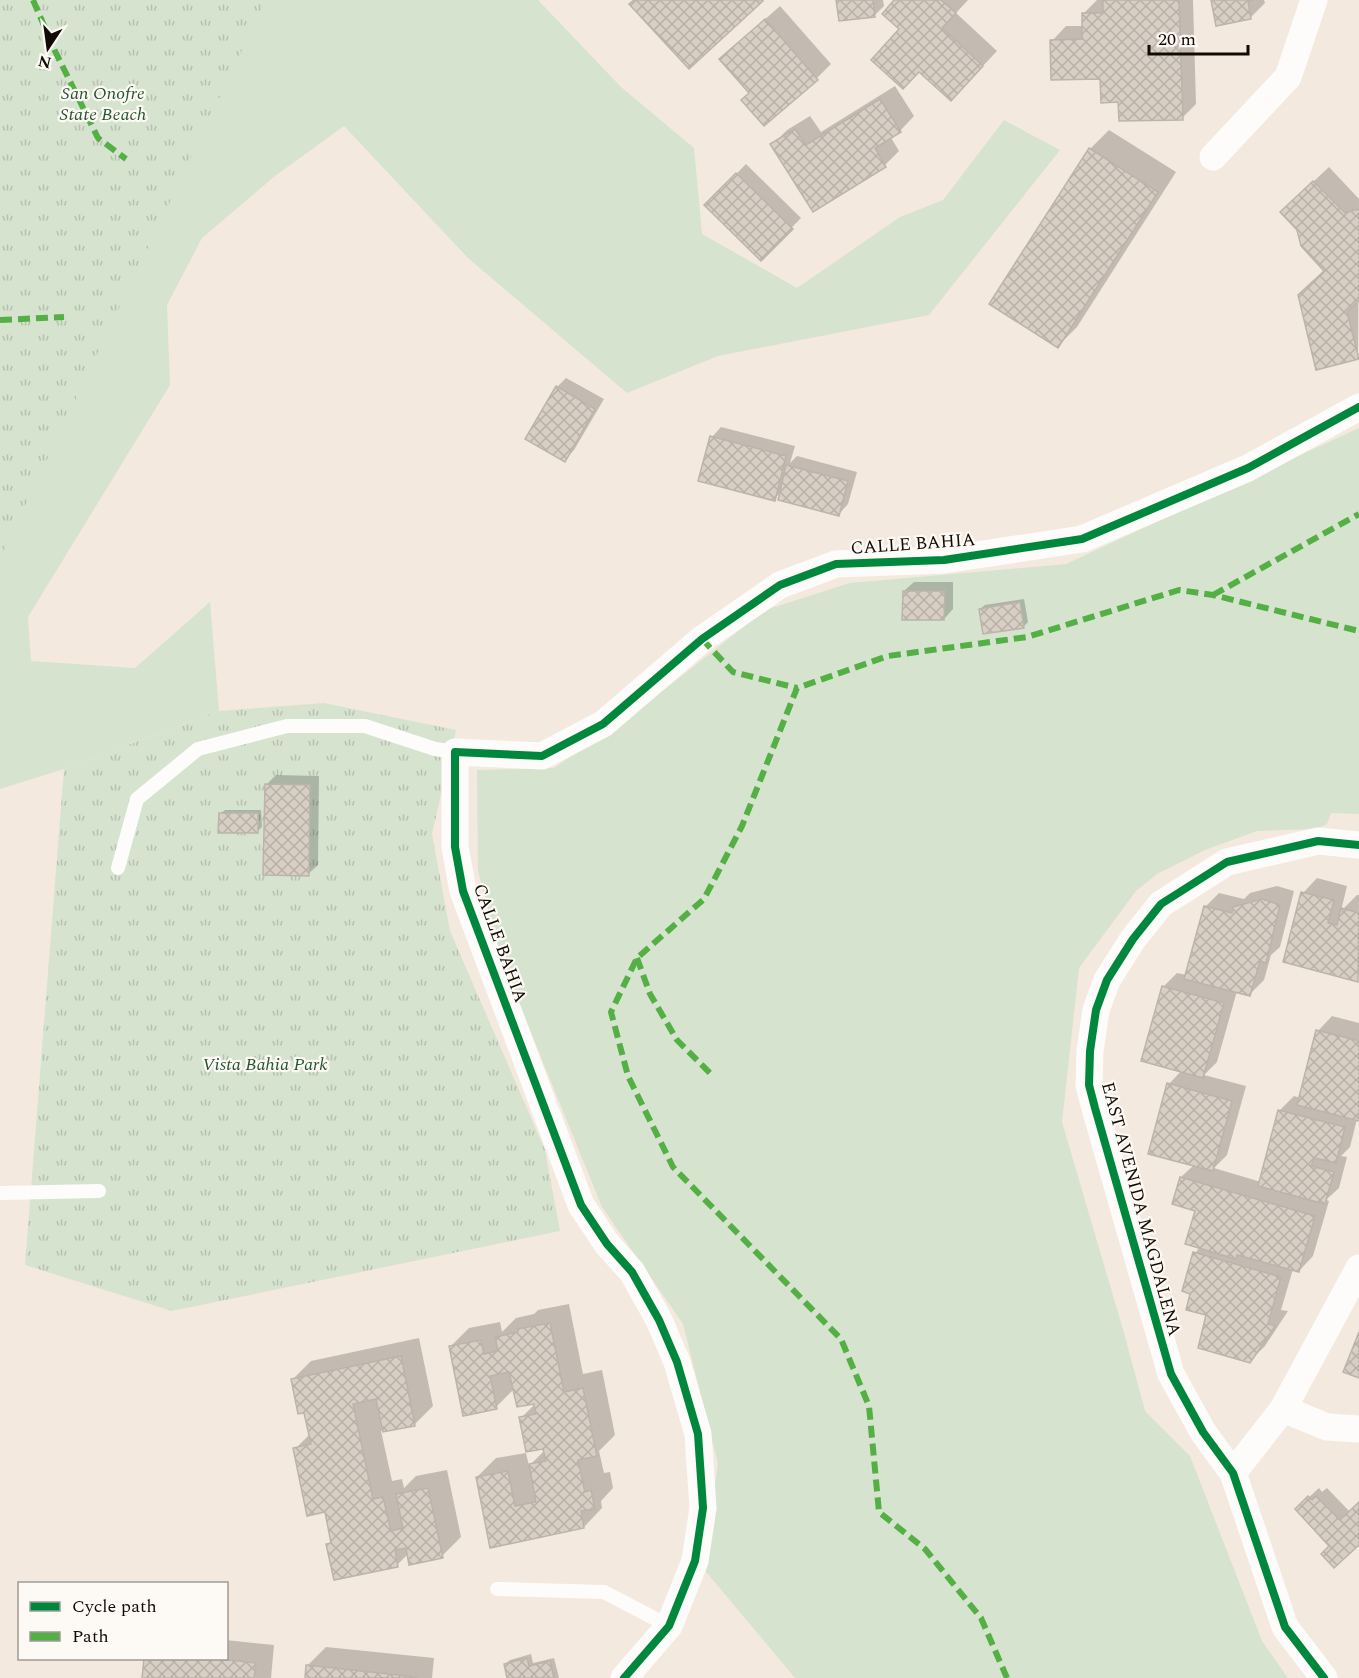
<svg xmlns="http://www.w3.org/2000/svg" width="1359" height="1678" font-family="Spectral,serif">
<defs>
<pattern id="park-tufts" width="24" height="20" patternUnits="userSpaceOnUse" patternTransform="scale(1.5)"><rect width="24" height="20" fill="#d6e3cf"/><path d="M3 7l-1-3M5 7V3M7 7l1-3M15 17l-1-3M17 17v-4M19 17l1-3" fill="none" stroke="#b7c1b0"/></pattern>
<pattern id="building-cross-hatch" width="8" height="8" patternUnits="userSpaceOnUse" patternTransform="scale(1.5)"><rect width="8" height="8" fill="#d8cfc4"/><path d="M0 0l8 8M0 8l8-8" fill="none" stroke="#b8b0a7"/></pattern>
</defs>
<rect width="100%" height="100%" fill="#f4e9de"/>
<!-- grass -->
<g fill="#d6e3cf">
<polygon points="0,0 538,0 621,87 694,148 702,234 797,288 900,217 943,200 1004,120 1060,150 929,315 718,356 627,393 468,258 344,126 275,176 202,238 167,305 170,385 28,617 31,661 135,668 210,602 219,711 64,769 0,789"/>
<polygon points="1359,428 1359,814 1331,813 1327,824 1317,829 1257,831 1205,850 1157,874 1136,891 1079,968 1062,1122 1124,1333 1145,1411 1190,1456 1262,1641 1288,1678 795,1678 702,1567 718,1464 683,1324 602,1207 501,959 478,871 477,770 554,768 636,712 765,610 850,583 1066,564"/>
</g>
<!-- park -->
<g fill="url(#park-tufts)">
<polygon points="0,0 266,0 0,558"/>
<polygon points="324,703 456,730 432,834 450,931 545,1150 560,1231 172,1311 25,1265 64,769 219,711"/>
</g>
<!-- shadow -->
<g fill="#0003">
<polygon points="838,0 883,0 884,6 874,16"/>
<polygon points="896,0 968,0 956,13 997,51 965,85 901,29"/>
<polygon points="1097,0 1193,0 1196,104 1182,118 1120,101 1102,78 1052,41 1066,26 1083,26 1083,14"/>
<polygon points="1213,0 1264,0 1265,3 1250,18"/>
<polygon points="780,6 831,64 817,78 750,92 736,45"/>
<polygon points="895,86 914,116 900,131 890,136 899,151 885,165 772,145 787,130 810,116 821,132"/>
<polygon points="1109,130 1176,172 1077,327 1058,346 1090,149"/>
<polygon points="746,164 801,218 761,259 706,205"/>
<polygon points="1329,167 1359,199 1358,358 1326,270 1297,197"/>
<polygon points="566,378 604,399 574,450 565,460 557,387"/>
<polygon points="721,427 795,446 790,463 797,456 857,472 848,504 839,514 781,492 774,499 712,437"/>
<polygon points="914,582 953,582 953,609 944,619 904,591"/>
<polygon points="1024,599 1028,622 1024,626 980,609 985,605"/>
<polygon points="276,775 319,776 318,865 308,874 266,785"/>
<polygon points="225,810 261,810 262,827 257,832 220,814"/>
<polygon points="1317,878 1347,886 1341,911 1357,895 1359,895 1358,981 1303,893"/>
<polygon points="1277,886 1294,891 1280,947 1271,955 1264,980 1250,994 1237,991 1217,1062 1204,1075 1246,1086 1227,1155 1214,1168 1261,1182 1280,1110 1294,1096 1300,1098 1318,1031 1332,1016 1359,1023 1359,1119 1357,1119 1350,1147 1341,1156 1347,1157 1339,1188 1326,1200 1329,1201 1313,1256 1299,1271 1293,1269 1281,1310 1288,1311 1265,1346 1250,1361 1208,1314 1192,1293 1195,1253 1200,1247 1197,1210 1174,1203 1181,1177 1194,1165 1169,1084 1182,1070 1163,987 1177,973 1187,975 1205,907 1219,893 1244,899 1250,893"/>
<polygon points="569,1304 583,1374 602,1370 615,1435 599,1451 604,1473 610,1472 613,1488 601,1501 602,1508 584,1527 492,1546 477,1477 496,1458 526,1453 529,1466 545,1450 521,1418 537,1402 514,1389 496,1407 450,1347 469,1328 500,1322 502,1332 516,1318 534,1314 538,1310"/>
<polygon points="419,1338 433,1406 414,1425 381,1431 392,1481 402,1479 404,1488 416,1476 447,1470 461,1537 442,1556 408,1554 397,1565 328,1544 332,1540 326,1510 295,1449 310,1434 305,1411 292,1380 311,1361"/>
<polygon points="1319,1488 1322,1492 1327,1488 1350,1512 1359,1504 1359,1543 1331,1546 1306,1500"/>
<polygon points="226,1640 274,1645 271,1678 143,1678 145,1658 226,1658"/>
<polygon points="326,1647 434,1658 432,1678 306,1678 307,1666"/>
<polygon points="531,1654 533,1663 554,1658 559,1678 508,1678 505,1664 510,1660"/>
</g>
<!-- building -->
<g fill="url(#building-cross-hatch)" stroke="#bcb4ab" stroke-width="1.5">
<polygon points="634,0 763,0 763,1 689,69 629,4"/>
<polygon points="836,0 873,0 875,17 839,21"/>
<polygon points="894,0 941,0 956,13 942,28 983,66 951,101 919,72 903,89 871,60 899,29 882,14"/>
<polygon points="1103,0 1179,0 1183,120 1119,121 1118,102 1101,103 1100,79 1051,80 1050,40 1082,39 1082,13 1103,13"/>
<polygon points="1211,0 1254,0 1248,1 1251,19 1216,26"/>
<polygon points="765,19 818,80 764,126 741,100 749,93 719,59"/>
<polygon points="880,99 901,132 875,148 886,167 813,212 770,144 795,129 806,145"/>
<polygon points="1089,148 1158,192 1058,348 989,304"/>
<polygon points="736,173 793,229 761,261 704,205"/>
<polygon points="1313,181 1345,213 1359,209 1359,300 1347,312 1359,359 1316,370 1298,295 1324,271 1301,246 1297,230 1280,212"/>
<polygon points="556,386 595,409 565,462 525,439"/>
<polygon points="710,436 786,456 775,501 698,481"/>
<polygon points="786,465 848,481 839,516 778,500"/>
<polygon points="903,591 945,591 944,620 902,620"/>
<polygon points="1020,602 1024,628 983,634 979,609"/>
<polygon points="265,784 310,785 309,876 263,875"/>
<polygon points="219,813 258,813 258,833 218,833"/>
<polygon points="1301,892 1334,900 1328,923 1337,925 1341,908 1359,913 1358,982 1283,962"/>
<polygon points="1262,899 1280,905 1266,963 1260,961 1250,996 1184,979 1204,906 1232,913 1233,907"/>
<polygon points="1162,986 1224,1003 1203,1078 1141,1061"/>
<polygon points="1316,1030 1359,1041 1359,1121 1297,1105"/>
<polygon points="1167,1083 1232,1101 1213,1171 1148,1154"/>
<polygon points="1278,1110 1345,1127 1336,1163 1314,1158 1311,1166 1334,1172 1325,1204 1258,1186"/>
<polygon points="1180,1177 1315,1216 1299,1272 1237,1255 1236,1259 1185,1244 1195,1211 1172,1204"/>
<polygon points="1193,1252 1281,1277 1268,1324 1275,1326 1250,1363 1198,1348 1206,1315 1186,1310 1190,1294 1182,1291"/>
<polygon points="550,1323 564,1392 583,1388 597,1456 578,1460 585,1492 591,1490 595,1509 581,1511 584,1528 490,1548 476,1477 508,1471 515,1506 536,1502 529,1464 546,1461 543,1449 526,1452 519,1417 536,1414 534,1404 517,1407 509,1372 490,1376 497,1409 463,1416 449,1346 481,1340 484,1354 498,1351 495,1337 518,1332 517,1329"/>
<polygon points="1359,1332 1359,1378 1343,1372"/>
<polygon points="401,1356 415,1426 383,1432 376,1399 353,1404 373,1499 383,1497 391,1531 403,1528 396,1494 428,1488 443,1558 409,1565 406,1548 395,1550 398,1567 334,1580 326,1544 331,1543 325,1512 307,1516 293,1448 311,1444 304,1413 298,1414 291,1379"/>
<polygon points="1308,1496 1312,1500 1316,1496 1340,1520 1359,1502 1359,1545 1334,1568 1321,1554 1329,1546 1295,1509"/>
<polygon points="144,1658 211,1658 256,1663 254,1678 142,1678"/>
<polygon points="527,1658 529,1666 550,1661 554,1678 507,1678 504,1664"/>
<polygon points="306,1665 416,1677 415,1678 305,1678"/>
</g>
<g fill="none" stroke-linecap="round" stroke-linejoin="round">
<!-- lane -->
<g stroke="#fdfcfa" stroke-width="14">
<polyline points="118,868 137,799 198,749 287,726 365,726 435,749 455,752"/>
<polyline points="0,1193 99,1191"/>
<polyline points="497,1589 604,1592 669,1626"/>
</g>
<!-- street -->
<g stroke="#fdfcfa" stroke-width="27">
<polyline points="1213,157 1288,77 1314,0"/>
<polyline points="1283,1409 1327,1427 1359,1429"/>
<polyline points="1233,1473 1283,1409 1359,1268"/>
<polyline points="624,1678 669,1626 695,1561 703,1508 698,1434 677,1362 659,1320 632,1272 607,1244 581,1205 463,891 455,847 455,752 542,756 603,724 702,639 780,585 836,564 944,560 1082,539 1248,468 1359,407"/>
<polyline points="1324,1678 1285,1627 1233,1473 1203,1432 1171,1374 1095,1108 1089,1085 1090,1051 1096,1010 1107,980 1133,939 1161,904 1227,862 1318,841 1359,845"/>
</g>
<!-- quiet -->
<g stroke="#54b044" stroke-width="6" stroke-dasharray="12 6" stroke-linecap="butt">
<polyline points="33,0 55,51 98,138 126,159"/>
<polyline points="0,320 64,317"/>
<polyline points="1213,595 1359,514"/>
<polyline points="702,639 733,672 797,688"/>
<polyline points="637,958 650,994 677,1040 714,1077"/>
<polyline points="1007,1678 981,1618 925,1549 879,1512 869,1406 841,1339 673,1167 628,1076 611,1012 637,958 704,899 742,826 797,688 888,656 1027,637 1179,590 1213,595 1359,631"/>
</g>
<defs>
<g id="cycleway">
<polyline points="624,1678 669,1626 695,1561 703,1508 698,1434 677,1362 659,1320 632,1272 607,1244 581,1205 463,891 455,847 455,752 542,756 603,724 702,639 780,585 836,564 944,560 1082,539 1248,468 1359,407"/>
<polyline points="1324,1678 1285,1627 1233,1473 1203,1432 1171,1374 1095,1108 1089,1085 1090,1051 1096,1010 1107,980 1133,939 1161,904 1227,862 1318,841 1359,845"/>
</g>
</defs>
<!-- cycleway casing -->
<use href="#cycleway" stroke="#fdf9f5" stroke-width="11"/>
<!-- cycleway -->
<use href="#cycleway" stroke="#00873e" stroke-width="8"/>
</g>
<g text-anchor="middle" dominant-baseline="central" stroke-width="4.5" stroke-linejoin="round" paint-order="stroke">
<!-- park labels -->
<g font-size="18" font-style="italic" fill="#245531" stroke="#fdf9f5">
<text x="103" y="93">San Onofre<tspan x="103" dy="21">State Beach</tspan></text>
<text x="265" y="1064">Vista Bahia Park</text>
</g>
<!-- street labels -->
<g font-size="18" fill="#110b05" stroke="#fdf9f5">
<text transform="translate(913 544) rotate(-4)">CALLE BAHIA</text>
<text transform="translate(500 943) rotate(70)">CALLE BAHIA</text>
<text transform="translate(1141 1209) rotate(75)">EAST AVENIDA MAGDALENA</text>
</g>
</g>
<!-- legend -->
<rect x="18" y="1582" width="210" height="78" fill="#fdf9f5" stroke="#9f9a95" stroke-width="1.5"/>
<rect x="30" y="1602" width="30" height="9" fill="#00873e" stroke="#9f9a95" stroke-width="1.5"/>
<text x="72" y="1612" font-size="18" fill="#110b05">Cycle path</text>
<rect x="30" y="1632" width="30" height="9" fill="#54b044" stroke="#9f9a95" stroke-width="1.5"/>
<text x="72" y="1642" font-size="18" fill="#110b05">Path</text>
<!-- north arrow -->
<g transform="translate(48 48) rotate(193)" stroke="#fdf9f5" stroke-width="4.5" paint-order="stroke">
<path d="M0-4.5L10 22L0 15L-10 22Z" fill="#110b05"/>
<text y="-9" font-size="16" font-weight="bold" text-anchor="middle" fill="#110b05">N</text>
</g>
<!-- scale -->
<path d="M1149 45v9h99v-9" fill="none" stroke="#110b05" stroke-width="3"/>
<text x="1158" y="45" font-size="18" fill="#110b05" stroke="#fdf9f5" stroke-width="4.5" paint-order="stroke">20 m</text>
</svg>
